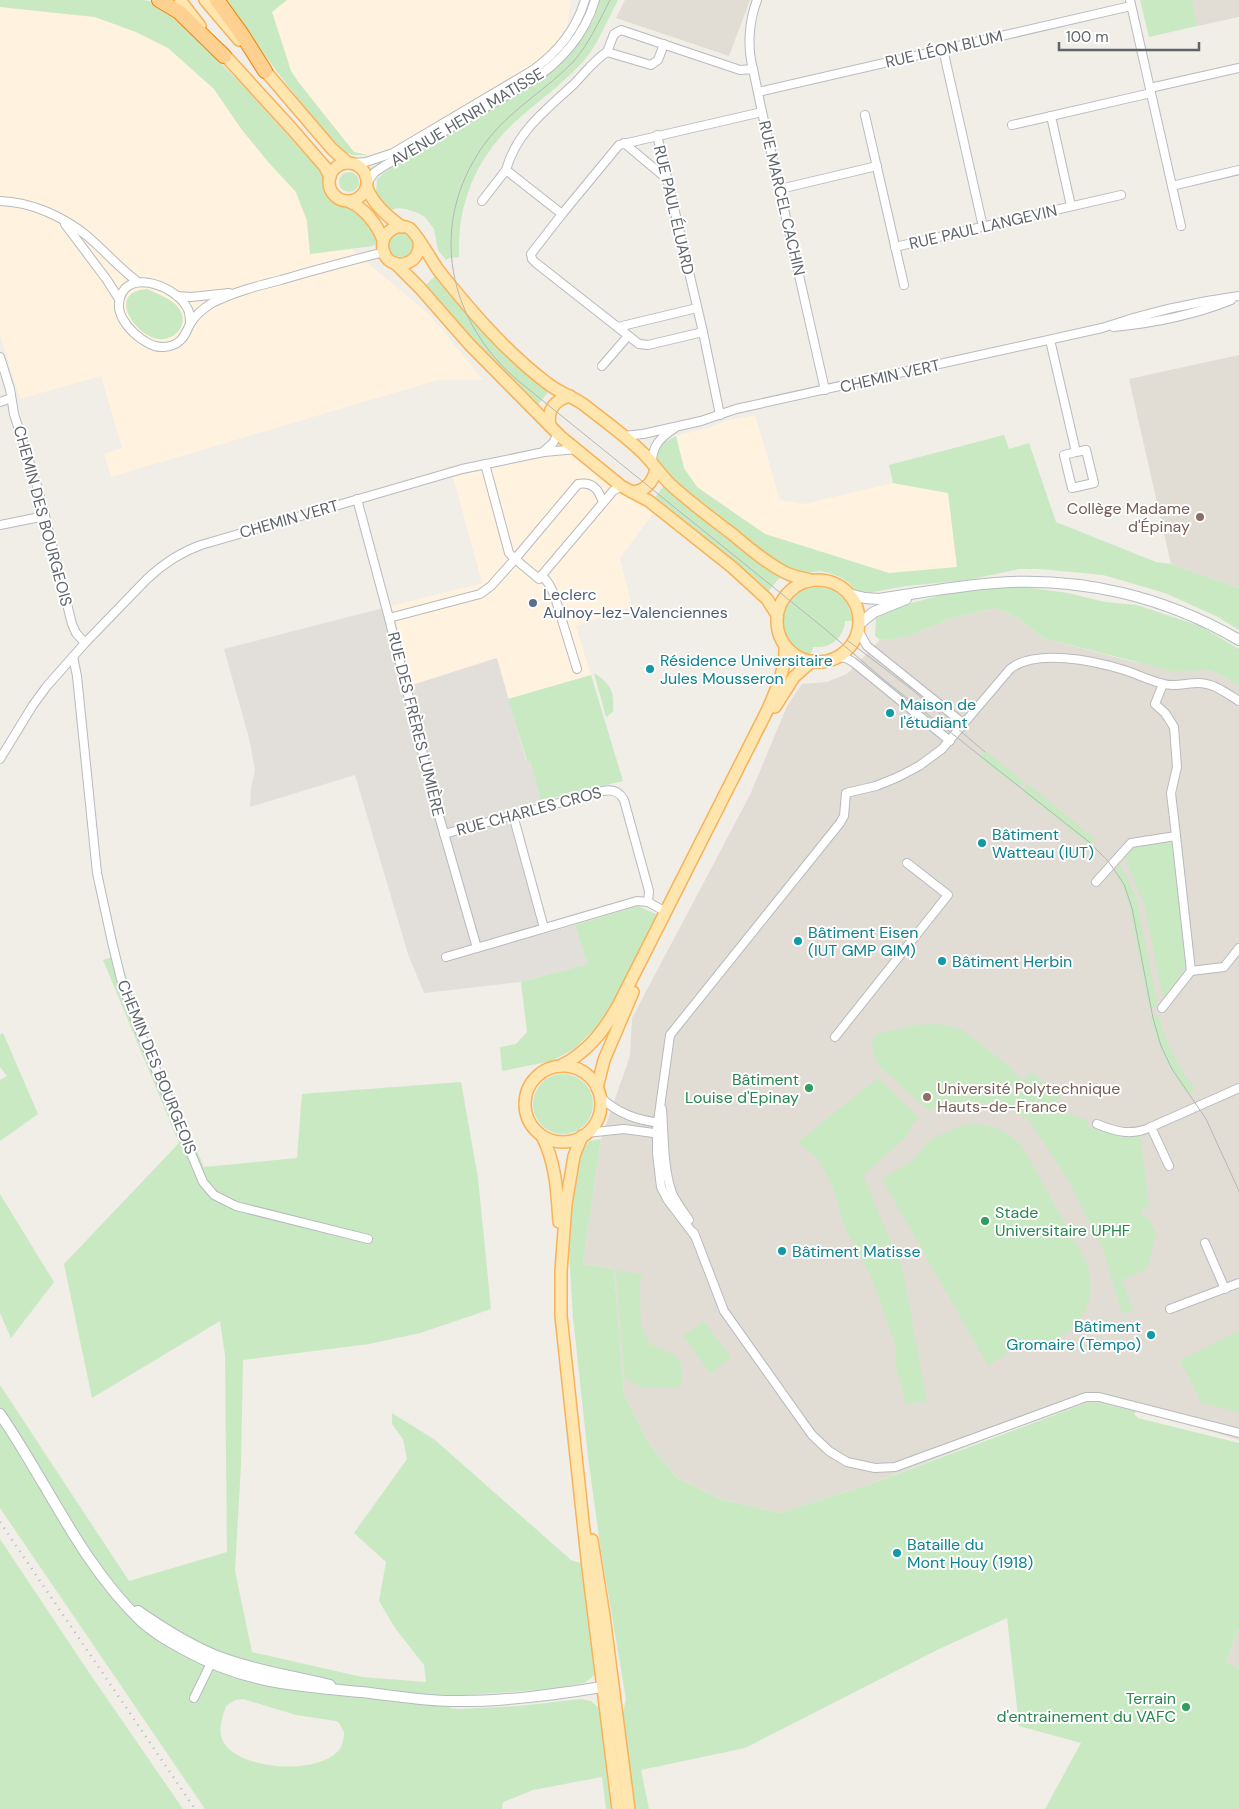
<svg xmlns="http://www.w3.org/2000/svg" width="1239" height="1809" font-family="'DM Sans',sans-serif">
<rect width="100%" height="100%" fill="#f1ede7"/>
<!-- commercial -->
<g fill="#fff2de">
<polygon points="287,0 571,0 567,26 553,48 533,65 390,150 369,155 354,152 299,83 291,71 272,12"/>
<polygon points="0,7 95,17 136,32 168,48 214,89 242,130 270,164 296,192 307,221 310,253 351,249 431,316 483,380 438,380 111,477 104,454 122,448 101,376 20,399 0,335"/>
<polygon points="755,415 780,500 803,504 893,483 948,493 957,567 889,573 765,534 697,487 684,468 676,436 708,428 726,421"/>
<polygon points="575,453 621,493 640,499 656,510 620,558 632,607 576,626 591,675 508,699 496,658 412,685 391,606 482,583 453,477 547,456"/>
</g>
<!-- industrial -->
<polygon fill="#e2dfdb" points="391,606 412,685 497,658 526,761 530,761 541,801 506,810 543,934 575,925 589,964 521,982 424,993 408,954 355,775 250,807 251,788 255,770 249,738 224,649"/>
<!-- education -->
<g fill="#e1ddd5">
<polygon points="625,0 750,0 729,56 616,18"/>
<polygon points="1190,0 1239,0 1239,17 1197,26"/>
<polygon points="1239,355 1239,588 1171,564 1129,379"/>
<polygon points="996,608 1018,618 1043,638 1134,662 1209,670 1228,679 1239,686 1239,1440 1151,1413 1093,1402 1084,1404 1000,1434 868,1485 779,1513 720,1499 676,1477 648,1442 624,1394 614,1269 583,1264 601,1139 630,1056 632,1018 750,795 787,706 802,684 827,682 847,674 880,640 907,637 952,618"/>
<polygon points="1239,1628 1239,1669 1226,1662"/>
</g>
<!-- green -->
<g fill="#c9e9c2" fill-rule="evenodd">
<path d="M0,0H143L152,2L175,16L248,91L319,170C321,173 323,177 324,181C326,187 325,194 329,200C336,208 347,206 355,210C363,213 376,234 376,243L373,246L310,254L307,221L296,192L270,164L242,130L214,89L168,48L136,32L95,17L0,7Z"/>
<polygon points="224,0 287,0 272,12 291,71 299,83 354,152 368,155 352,155 341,150 325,133 278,73"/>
<path d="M600,0H618C606,22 597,48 579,66C560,86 537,102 516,121C476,157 457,204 459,257L449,258L446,260L438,250L434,229L425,217L418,213L406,209L398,208L390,210L376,193L377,179L390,168L535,82L564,59L584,35L594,19Z"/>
<polygon points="1140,0 1192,0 1197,26 1149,37"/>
<circle cx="349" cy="182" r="10"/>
<circle cx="401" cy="245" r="12"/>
<polygon points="438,273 550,390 536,407 423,288"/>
<path d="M147,289C158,294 170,298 177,306C191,321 177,341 159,339C136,337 105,292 147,289Z"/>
<polygon points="1004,435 1009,449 1029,443 1056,522 1156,562 1171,564 1239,588 1239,630 1216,616 1165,593 1103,575 1040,569 1019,569 968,580 906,586 863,594 855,591 849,583 840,577 832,574 821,571 800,574 779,564 747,541 678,487 657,461 658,446 676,436 684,468 697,487 765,534 889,573 957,567 948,493 893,483 889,465"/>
<polygon points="666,483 782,575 770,589 767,595 653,500"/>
<path d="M819,586C838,588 851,602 852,621H845C843,639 831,648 813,647L811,654C770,644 777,588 819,586Z"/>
<polygon points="1016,586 1068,593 1105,602 1137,605 1200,626 1239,649 1239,686 1228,679 1209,670 1172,671 1043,638 1018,618 996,608 952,618 907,637 880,640 875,636 876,618 904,605 954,592"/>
<path d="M594,673C611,684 614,691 613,712L606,717Z"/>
<polygon points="591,675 623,781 541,801 530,761 527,761 508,699"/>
<polygon points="985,750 1024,782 1019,788 979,758"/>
<polygon points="1028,784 1095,839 1089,845 1022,791"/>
<polygon points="1172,839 1186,967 1163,999 1145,907 1124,855 1129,848"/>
<polygon points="1120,864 1130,883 1137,901 1158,1007 1149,1009 1130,910 1123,887 1114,871"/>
<polygon points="638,906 658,915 620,996 596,1028 574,1049 552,1061 502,1071 500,1047 516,1044 527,1032 521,982 588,964 575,925"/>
<path d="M119,955L144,1030L204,1167L297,1158L302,1094L461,1082L478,1178L491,1309L420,1333L369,1344L243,1360L241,1464L235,1571L252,1652L362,1677L426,1682L424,1665L395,1628L379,1601L386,1562L354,1533L407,1459L403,1439L392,1424V1413L435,1440L571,1560L583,1564L596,1672L591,1678L584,1683L552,1689L452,1696L450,1708L459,1709L518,1706L581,1699L591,1701L602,1711L613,1809H606L602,1777L533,1790L503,1802L502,1809H205L0,1508V1385L129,1581L227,1552L225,1355L220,1321L92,1398L64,1264L179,1143L103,960ZM243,1699L296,1715L336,1721L339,1723L344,1732C344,1737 343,1743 341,1747C324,1776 241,1771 224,1743C217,1732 222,1718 226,1706L235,1700Z"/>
<path d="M1159,1015C1165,1043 1179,1067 1195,1090L1187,1094C1169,1069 1157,1046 1150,1016Z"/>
<polygon points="936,1024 961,1029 1012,1068 1011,1070 1024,1081 1032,1072 1061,1096 1053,1106 1058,1111 1060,1109 1064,1112 1089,1121 1087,1126 1125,1136 1140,1134 1149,1205 1141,1210 1143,1216 1148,1217 1156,1234 1147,1269 1122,1280 1133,1310 1122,1314 1104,1252 1069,1181 1028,1119 998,1104 952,1103 937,1106 929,1111 878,1065 871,1044 877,1034 914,1025"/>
<polygon points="3,1033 38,1114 0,1141 0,1080 7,1076 0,1067 0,1035"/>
<circle cx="563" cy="1104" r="30"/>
<polygon points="878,1078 920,1118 914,1122 906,1137 863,1175 903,1271 927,1401 906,1404 895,1364 896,1347 870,1274 845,1228 833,1188 819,1160 798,1142"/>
<path d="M975,1124C995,1126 1008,1131 1022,1146L1087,1263C1091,1278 1093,1295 1086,1309C1076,1329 1051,1346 1030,1350C1025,1351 1019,1348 1015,1350C1005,1353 996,1361 988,1366L882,1179L912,1161L925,1145L935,1137L964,1125Z"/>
<polygon points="601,1139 583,1264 614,1269 624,1394 648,1442 676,1477 720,1499 779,1513 868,1485 1084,1404 1093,1402 1136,1411 1134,1414 1138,1418 1239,1443 1239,1628 1226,1662 1239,1669 1239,1809 1045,1809 1081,1743 1019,1726 1007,1618 939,1649 745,1748 641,1770 649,1809 632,1809 621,1722 626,1699 601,1551 588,1457 573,1317 569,1253 571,1206 580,1155 589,1141"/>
<polygon points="0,1194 54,1282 11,1338 0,1313"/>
<polygon points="616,1270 644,1275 640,1284 641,1326 650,1344 675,1355 681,1363 683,1380 677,1388 645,1388 625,1379"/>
<polygon points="704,1321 731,1358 710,1373 683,1336"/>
<polygon points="1239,1331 1239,1412 1202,1403 1180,1360"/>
<polygon points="0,1539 90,1674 183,1809 0,1809"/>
</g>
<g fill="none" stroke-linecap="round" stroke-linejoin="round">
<defs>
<g id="street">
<polyline points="1130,0 1181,226"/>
<polyline points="943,49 983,227"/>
<polyline points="607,52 614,34 621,30 740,70 753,69 762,112"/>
<path d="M753,69C747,47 749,21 757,0"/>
<polyline points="1150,88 1239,68"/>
<polyline points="758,92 1131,6"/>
<polyline points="865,115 904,285"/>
<polyline points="1051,116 1071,206"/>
<polyline points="1012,125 1151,93"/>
<polyline points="657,135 703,332 720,415"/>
<polyline points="624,143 667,179"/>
<path d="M353,163L366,162L393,153L533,70C558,52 576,30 585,0"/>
<path d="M368,181L375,172L384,166L530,82C560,63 585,35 595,0"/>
<polyline points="1172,186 1239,170"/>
<polyline points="780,189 877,166"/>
<path d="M0,201C31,202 62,216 86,235C104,250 119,268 138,282"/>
<polyline points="482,201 506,170"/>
<path d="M562,214L506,170C517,131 546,110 574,84C585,73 594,60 607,52L651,65L658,60L664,44"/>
<polyline points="65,224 107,280 119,299"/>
<polyline points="895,247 1121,195"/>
<polyline points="177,296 191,297 229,293"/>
<path d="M190,324C190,317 190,311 186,306C174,285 122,266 119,304C117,322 146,349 164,347C180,346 185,336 190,324C195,315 204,308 212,303C234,292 257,286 281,280C315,270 349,261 384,252"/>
<polyline points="618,327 697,308"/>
<path d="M1114,327C1153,323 1194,315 1231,300"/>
<polyline points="703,332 648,345 639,344 536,263 532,259 531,254 562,214 619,145 762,112 825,390"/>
<polyline points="1050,340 1076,452 1064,455 1072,488 1094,483 1086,450 1076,452"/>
<polyline points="0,357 10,389 14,414 39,492 72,624 76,633 85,643"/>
<polyline points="602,366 628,336"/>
<polyline points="0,402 11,398"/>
<path d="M623,436L643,434L701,421L736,409L1102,328C1146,313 1193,302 1239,296"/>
<polyline points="544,451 553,443 558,434"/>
<path d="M652,463C652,445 661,437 675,428"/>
<polyline points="357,499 389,618 433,795 477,948"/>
<path d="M603,503C599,490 593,481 578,484L515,559L539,579L542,575L613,491L621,486"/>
<polyline points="0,525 45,516"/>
<polyline points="542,575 549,584 554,594 577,669"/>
<polyline points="389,618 480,594 491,586 515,559 509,553 485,464"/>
<polyline points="858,630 867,646 964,724"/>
<polyline points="73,657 77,676 97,873 112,942 122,983 138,1027 203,1182 214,1195 236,1206 368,1239"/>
<polyline points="838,657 846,658 853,662 950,741"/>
<path d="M0,759L33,705L47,686L85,643L147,579C163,564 181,552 201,545L462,469L544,452L577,449"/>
<polyline points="513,815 544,928"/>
<path d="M444,834L603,791C612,789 619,791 624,800L649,891L648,902"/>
<polyline points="1096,882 1131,843 1176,836 1171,793 1177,767 1174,727 1165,713 1155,704 1163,684"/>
<polyline points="446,957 637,901 648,902 666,912"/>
<polyline points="1191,971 1224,967 1239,948"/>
<polyline points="1162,1008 1191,971 1176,836"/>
<polyline points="835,1037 948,895 907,863"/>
<path d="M600,1097C619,1114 636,1120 661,1123"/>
<path d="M662,1109C664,1135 663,1168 672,1193C676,1202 683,1211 689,1220"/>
<path d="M1097,1124C1116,1132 1132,1136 1151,1127"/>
<polyline points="586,1133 624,1129 661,1134"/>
<polyline points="1169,1166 1151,1127 1239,1088"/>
<polyline points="694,1233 724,1311 812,1435 829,1451 847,1462 875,1468 895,1467 1086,1397 1099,1397 1239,1433"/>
<path d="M695,1236L667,1199L661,1187L657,1154V1129L670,1035L840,823L844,816L846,793L876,786L898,777L919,766L942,749L1010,669C1035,648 1095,661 1124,670C1137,674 1150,681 1164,684C1175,687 1187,683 1198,683C1214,683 1226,693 1239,701"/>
<polyline points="1205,1243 1225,1289"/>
<polyline points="1170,1309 1239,1283"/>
<polyline points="194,1698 213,1659"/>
</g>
<g id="secondary">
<path d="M849,594L865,598L879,599C918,593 956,586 995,583C1080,576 1166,597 1239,640"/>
<polyline points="859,624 874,612 906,599"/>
<path d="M0,1414C47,1482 80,1562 140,1620C153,1632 168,1641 183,1649C244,1683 294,1686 361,1692C391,1695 421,1701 451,1701C504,1702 558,1694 609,1686"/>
<path d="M138,1611C164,1629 192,1647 222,1658C257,1671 294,1676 330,1685"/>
</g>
<g id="primary">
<polyline points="180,0 200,26"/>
<polyline points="205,0 239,40"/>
<polyline points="220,50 292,129 325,167 330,177"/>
<polyline points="261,66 332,149 348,163"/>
<circle cx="348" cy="182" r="19"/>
<path d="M367,188C373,204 388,217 402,227"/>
<path d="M350,202C365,209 377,224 383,240"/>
<path d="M419,241C423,267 387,273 383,249C380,234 396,222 409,228C416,232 433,263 439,271C471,311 506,352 547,383C558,392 571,396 583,404C603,420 626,436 644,454C653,463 660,474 669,483C688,501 710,517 731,533C748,547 766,563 786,573C794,577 803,578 811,580"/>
<polyline points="395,263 420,288 469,344 561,437 621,486 649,501 732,567 767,599 777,615"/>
<path d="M550,425C547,409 555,400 570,396"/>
<path d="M632,492C646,491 653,482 656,469"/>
<circle cx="818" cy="621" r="41"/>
<polyline points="775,707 794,677 812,661"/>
<path d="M560,1066C587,1053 603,1032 618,1006L768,709C777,688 786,668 785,645"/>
<circle cx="563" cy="1104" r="38"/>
<polyline points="597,1088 604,1060 633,992"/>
<path d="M542,1136C556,1163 557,1192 559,1222"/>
<polyline points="582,1136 574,1156 566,1204 561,1271 561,1316 588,1568 618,1809"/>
<polyline points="592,1540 604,1616 629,1809"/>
</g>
<g id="highway">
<polyline points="159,0 179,12 224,56"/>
<polyline points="217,0 241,33 265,71"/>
</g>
</defs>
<!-- street casing -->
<use href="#street" stroke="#b7babe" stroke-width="10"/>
<!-- secondary casing -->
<use href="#secondary" stroke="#b5bbbf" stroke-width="12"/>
<!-- primary casing -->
<use href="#primary" stroke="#f9b258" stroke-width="14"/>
<!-- highway casing -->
<use href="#highway" stroke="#f88200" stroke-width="16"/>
<!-- street -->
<use href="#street" stroke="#fff" stroke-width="8"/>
<!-- secondary -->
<use href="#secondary" stroke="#fff" stroke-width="10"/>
<!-- primary -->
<use href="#primary" stroke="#ffe5ae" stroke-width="11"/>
<!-- highway -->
<use href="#highway" stroke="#ffd190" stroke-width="14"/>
<!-- tram -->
<g stroke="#b5b6b7" stroke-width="1">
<path d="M610,0C599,21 589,44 573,62C547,89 513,108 489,138C428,216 443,315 516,379L825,629L883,679L1088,841L1108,861L1124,884L1132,908L1153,1018L1161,1046L1172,1069L1206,1119L1239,1191"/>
<polyline points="847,640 910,688 985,752"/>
</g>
<!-- rail -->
<polyline stroke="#b5b6b7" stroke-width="2.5" stroke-dasharray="1 6" stroke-linecap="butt" points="0,1522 195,1809"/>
</g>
<!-- markers -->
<g fill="#8d6e63" stroke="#fff" stroke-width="2">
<circle cx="1200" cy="517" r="5"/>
<circle cx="927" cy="1097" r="5"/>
</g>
<circle fill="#5c6f8a" stroke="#fff" stroke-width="2" cx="533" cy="603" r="5"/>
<g fill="#0f9aa8" stroke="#fff" stroke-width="2">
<circle cx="650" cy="669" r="5"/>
<circle cx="890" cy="713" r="5"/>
<circle cx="982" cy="843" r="5"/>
<circle cx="798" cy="941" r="5"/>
<circle cx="942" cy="961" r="5"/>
<circle cx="782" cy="1251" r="5"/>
<circle cx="1151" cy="1335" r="5"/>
<circle cx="897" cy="1553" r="5"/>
</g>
<g fill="#2e9e5b" stroke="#fff" stroke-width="2">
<circle cx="809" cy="1088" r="5"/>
<circle cx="985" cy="1221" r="5"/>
<circle cx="1186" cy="1707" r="5"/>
</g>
<g text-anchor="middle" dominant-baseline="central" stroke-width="4" stroke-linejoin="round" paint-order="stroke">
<!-- street labels -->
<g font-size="16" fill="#5e6468" stroke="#fff">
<text transform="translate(944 49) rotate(-13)">RUE LÉON BLUM</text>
<text transform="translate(467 117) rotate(-31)">AVENUE HENRI MATISSE</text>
<text transform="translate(782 198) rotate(77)">RUE MARCEL CACHIN</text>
<text transform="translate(674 210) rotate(77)">RUE PAUL ÉLUARD</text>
<text transform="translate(983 227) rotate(-13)">RUE PAUL LANGEVIN</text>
<text transform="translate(890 376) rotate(-13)">CHEMIN VERT</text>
<text transform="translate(43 516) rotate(75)">CHEMIN DES BOURGEOIS</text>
<text transform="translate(289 519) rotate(-16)">CHEMIN VERT</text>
<text transform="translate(416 724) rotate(76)">RUE DES FRÈRES LUMIÈRE</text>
<text transform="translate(529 811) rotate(-15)">RUE CHARLES CROS</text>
<text transform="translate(157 1067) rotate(68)">CHEMIN DES BOURGEOIS</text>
</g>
<!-- education labels -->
<g font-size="16" fill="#785e54" stroke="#fff" text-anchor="end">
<text x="1190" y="508">Collège Madame<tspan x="1190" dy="18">d'Épinay</tspan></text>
<text x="937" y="1088" text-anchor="start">Université Polytechnique<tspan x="937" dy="18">Hauts-de-France</tspan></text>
</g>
<!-- service labels -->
<g font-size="16" fill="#4e5e75" stroke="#fff" text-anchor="start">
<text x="543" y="594">Leclerc<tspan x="543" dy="18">Aulnoy-lez-Valenciennes</tspan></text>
</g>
<!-- culture labels -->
<g font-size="16" fill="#0d838f" stroke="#fff" text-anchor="start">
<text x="660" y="660">Résidence Universitaire<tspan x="660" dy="18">Jules Mousseron</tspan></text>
<text x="900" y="704">Maison de<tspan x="900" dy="18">l'étudiant</tspan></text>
<text x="992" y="834">Bâtiment<tspan x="992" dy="18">Watteau (IUT)</tspan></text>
<text x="808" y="932">Bâtiment Eisen<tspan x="808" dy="18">(IUT GMP GIM)</tspan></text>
<text x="952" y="961">Bâtiment Herbin</text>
<text x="792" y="1251">Bâtiment Matisse</text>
<text x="1141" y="1326" text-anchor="end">Bâtiment<tspan x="1141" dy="18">Gromaire (Tempo)</tspan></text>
<text x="907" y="1544">Bataille du<tspan x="907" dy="18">Mont Houy (1918)</tspan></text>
</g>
<!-- leisure labels -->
<g font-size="16" fill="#27864d" stroke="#fff" text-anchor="end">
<text x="799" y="1079">Bâtiment<tspan x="799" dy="18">Louise d'Epinay</tspan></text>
<text x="995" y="1212" text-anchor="start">Stade<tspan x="995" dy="18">Universitaire UPHF</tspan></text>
<text x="1176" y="1698">Terrain<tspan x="1176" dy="18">d'entrainement du VAFC</tspan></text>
</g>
</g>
<!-- scale -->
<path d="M1059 42v8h140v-8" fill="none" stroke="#5e6468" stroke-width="2.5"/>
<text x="1066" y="42" font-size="15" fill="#5e6468" stroke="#ffffff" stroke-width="4" paint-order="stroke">100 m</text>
</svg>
